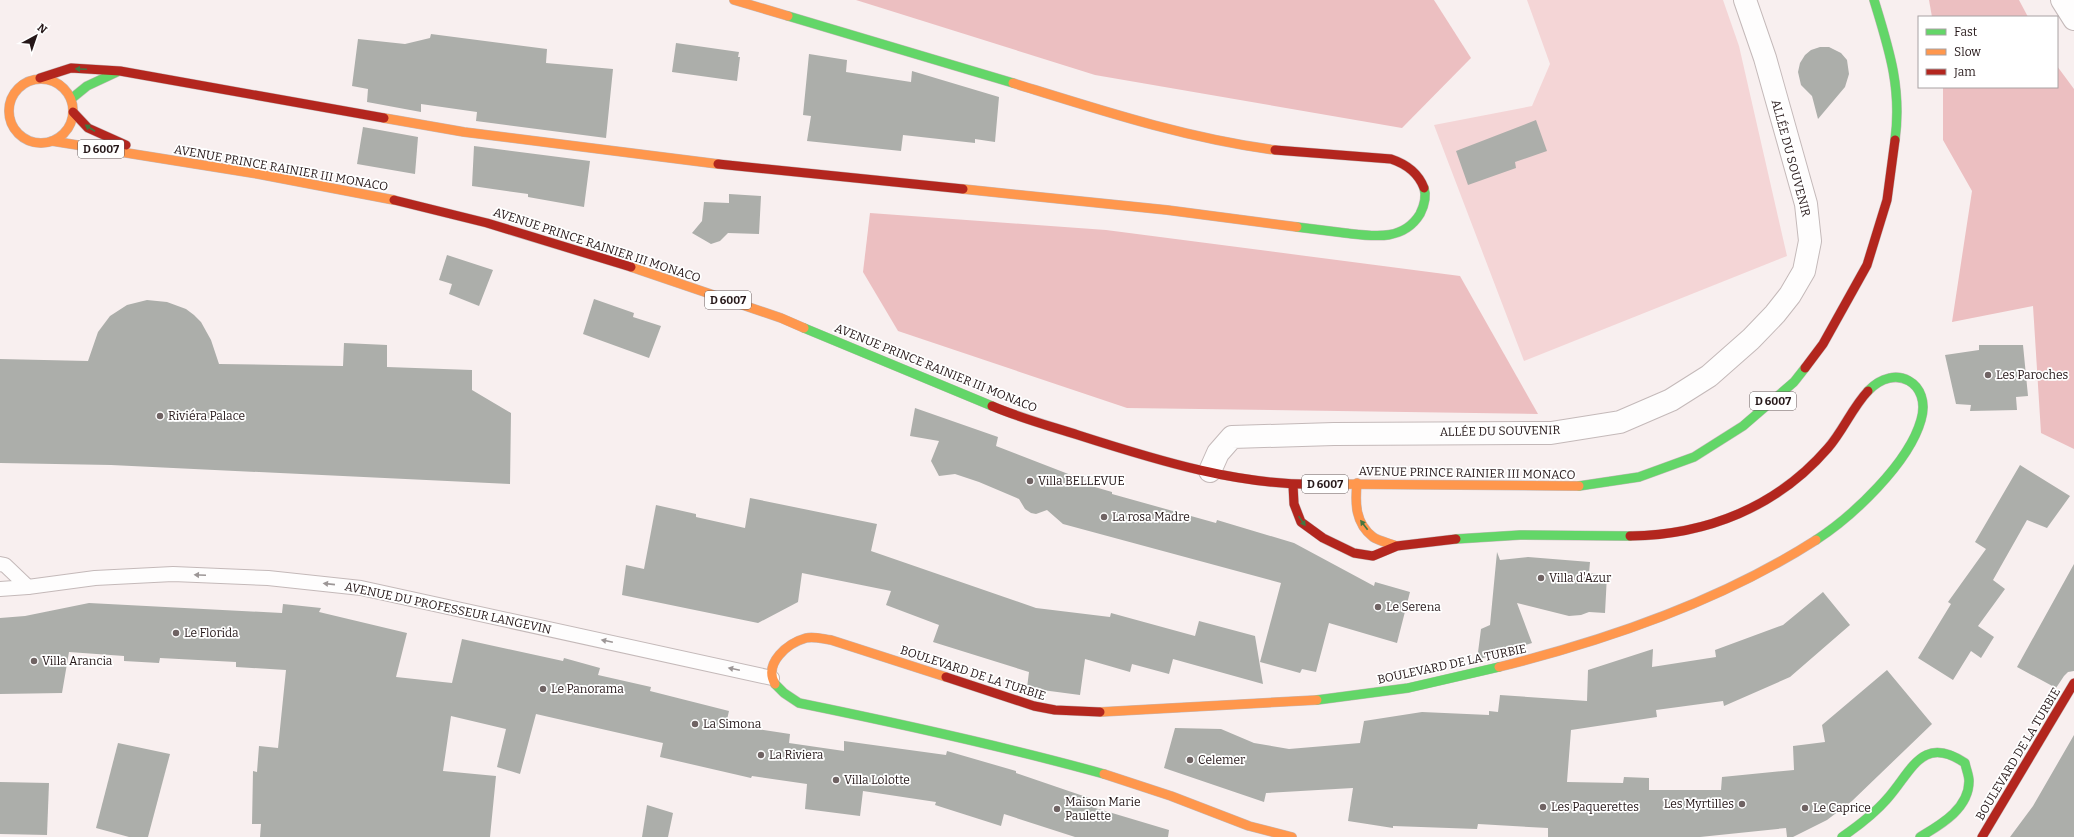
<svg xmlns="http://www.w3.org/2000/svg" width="2074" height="837" font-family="Bitter,serif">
<rect width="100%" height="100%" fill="#f8efef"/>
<!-- green -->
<polygon fill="#f4d5d6" points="1527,0 1723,0 1739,46 1787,256 1524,361 1434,125 1532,106 1550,64"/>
<!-- forest -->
<g fill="#ecbfc1">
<polygon points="856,0 1434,0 1471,58 1402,128 1095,75"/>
<polygon points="1929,0 2019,0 2028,17 1932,17"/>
<polygon points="2057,66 2074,89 2074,449 2041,433 2033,306 1952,322 1972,191 1943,140 1943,87 2057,87"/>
<polygon points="870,213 1106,230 1460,276 1538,414 1127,408 898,331 863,272"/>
</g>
<!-- building -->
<g fill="#acaeaa">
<polygon points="431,34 547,49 546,63 613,69 606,138 476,121 477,112 421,104 421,112 367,102 368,89 352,86 358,39 405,44 430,38"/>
<polygon points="676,43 739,52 738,57 740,57 737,81 672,72"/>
<polygon points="1820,47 1829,47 1841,53 1847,60 1849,74 1845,87 1818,119 1812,96 1801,85 1798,72 1800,63 1805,55 1811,50"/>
<polygon points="809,54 847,60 846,72 911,82 912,71 999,97 995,142 975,139 975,143 903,135 901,151 807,141 811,116 803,115"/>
<polygon points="1536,120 1547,151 1515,162 1516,168 1468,185 1456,151"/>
<polygon points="363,127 418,137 415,174 357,164"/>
<polygon points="474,146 590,161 584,207 528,197 528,194 472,186"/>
<polygon points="729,194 761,196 759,234 728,233 720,241 711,244 692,233 702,221 704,202 729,203"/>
<polygon points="447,255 493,270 479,306 449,294 452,284 439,280"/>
<polygon points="594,299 634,313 633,317 661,326 649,358 583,334"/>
<polygon points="147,300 167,302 186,309 194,315 201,322 211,340 219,364 343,366 344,343 387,345 387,367 472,370 472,390 511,413 510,484 111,465 0,463 0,359 88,361 98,332 110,316 127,305"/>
<polygon points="1979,345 2023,345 2028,396 2016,397 2017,410 1970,411 1971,405 1956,404 1945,355 1979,350"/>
<polygon points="915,408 998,437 996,446 1089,482 1088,485 1112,492 1112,494 1216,523 1217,520 1294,543 1374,586 1375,582 1410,592 1397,643 1329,623 1316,672 1302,669 1300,673 1260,662 1281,583 1063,524 1047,510 1036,514 1031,513 1025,509 1019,499 979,482 955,474 939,476 931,461 939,441 910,436"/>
<polygon points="2020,465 2070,496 2047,528 2027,520 1993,580 2005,589 1978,626 1994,637 1981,658 1971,651 1953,680 1918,658 1951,604 1948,602 1986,549 1975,542"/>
<polygon points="750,498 877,524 871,551 1036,608 1110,617 1111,613 1195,636 1199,621 1255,636 1263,684 1173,659 1169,674 1132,664 1130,672 1085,659 1080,695 1027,688 1029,672 933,642 939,625 886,605 891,591 802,573 798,602 758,623 622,595 626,565 644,569 656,505 696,514 696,517 745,528"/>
<polygon points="1497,552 1500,560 1528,557 1590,562 1589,573 1607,575 1605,613 1589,612 1581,615 1569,616 1517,603 1532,643 1477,660 1481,629 1490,625"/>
<polygon points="2074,564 2074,671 2068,672 2064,676 2056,688 2017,667"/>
<polygon points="1823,592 1850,625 1790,677 1724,706 1723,701 1656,710 1657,717 1571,730 1567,782 1623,783 1624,777 1649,778 1649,790 1721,790 1722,777 1794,770 1793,746 1825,742 1822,725 1887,670 1932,724 1852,801 1827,820 1793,837 1787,837 1786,828 1700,837 1548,837 1548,828 1478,824 1477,829 1393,826 1393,828 1348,821 1353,788 1266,793 1264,802 1164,768 1175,728 1221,729 1254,743 1289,749 1360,743 1364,721 1422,712 1489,715 1489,711 1498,712 1500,695 1587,701 1588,670 1653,649 1652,667 1716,657 1715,650 1783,625"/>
<polygon points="89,603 282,613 283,604 321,608 319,612 407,633 396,677 452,683 462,639 563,661 564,658 600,668 598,675 651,687 650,691 729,711 726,724 790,734 789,743 844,751 844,741 946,755 947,751 1016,771 1016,773 1095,800 1092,807 1169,830 1168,837 1075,837 1004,814 1001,826 935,805 936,802 863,791 860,816 805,809 807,784 752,776 751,778 660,757 663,743 536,714 520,774 497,767 506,729 451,716 443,771 496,776 490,837 260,837 261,824 252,824 253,771 257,772 259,746 278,748 286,670 236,667 236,662 160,658 159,663 124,661 124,656 69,652 62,693 0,694 0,618 25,616"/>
<polygon points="2074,735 2074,837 2010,837 2033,806"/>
<polygon points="118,743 170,754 148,837 129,837 96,828"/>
<polygon points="0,782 49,783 47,835 0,834"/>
<polygon points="647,805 673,813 668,837 642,837"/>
</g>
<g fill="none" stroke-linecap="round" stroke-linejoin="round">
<defs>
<g id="lane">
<polyline points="0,564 5,565 28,587"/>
<polyline points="0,589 28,587 95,578 173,574 268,578 361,588 772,678"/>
</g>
<g id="street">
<polyline points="2062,0 2074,19"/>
<polyline points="1210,471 1218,453 1232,437 1334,434 1551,433 1620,422 1671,400 1709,376 1751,339 1775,314 1790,295 1804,271 1810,241 1806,204 1765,58 1745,0"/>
</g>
<g id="fast">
<path d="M1874,0C1889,49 1902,88 1895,140"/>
<polyline points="788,16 1013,83"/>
<polyline points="71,99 87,86 117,72"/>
<path d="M1297,227C1313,229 1329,231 1345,233C1372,236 1403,242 1420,214C1424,206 1427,197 1424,188"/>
<polyline points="804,328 992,406"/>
<polyline points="1579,486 1639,477 1694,457 1743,426 1794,382 1805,368"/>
<polyline points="1456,539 1520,535 1630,536"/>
<path d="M1816,540C1853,516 1909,463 1921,420C1932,383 1895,362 1868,391"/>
<path d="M775,684L784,693L799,703C902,724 1003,746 1104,774"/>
<polyline points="1317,700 1408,688 1499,667"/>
<path d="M1842,837C1858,826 1874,814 1887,799C1912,771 1922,734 1965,763C1966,769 1969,775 1969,781C1969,809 1940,825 1920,837"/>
</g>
<g id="slow">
<polyline points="734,0 788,16"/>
<circle cx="41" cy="111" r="32"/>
<path d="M1013,83C1100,110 1185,138 1275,150"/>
<polyline points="384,118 464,132 718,164"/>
<polyline points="52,141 258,174 394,200"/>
<polyline points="963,189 1167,210 1297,227"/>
<polyline points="631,267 781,318 804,328"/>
<path d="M1357,483C1355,503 1355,523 1373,537C1379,541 1389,543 1396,546"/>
<polyline points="1324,484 1579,486"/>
<path d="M1499,667C1608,640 1721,601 1816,540"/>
<path d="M775,684C763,663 788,643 806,638C814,636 823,639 831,640L946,677"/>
<polyline points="1100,712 1317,700"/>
<polyline points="1104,774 1171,796 1249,826 1292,837"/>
</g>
<g id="jam">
<polyline points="40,78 71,68 120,71 384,118"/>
<polyline points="73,112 88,128 126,145"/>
<path d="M1275,150L1391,159C1406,164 1418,172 1424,188"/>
<polyline points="718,164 963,189"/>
<polyline points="394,200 487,223 631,267"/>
<polyline points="1805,368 1823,344 1867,265 1887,200 1895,140"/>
<path d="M992,406C1020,418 1050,426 1078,435C1156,460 1242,487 1324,484"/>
<polyline points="1293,485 1294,504 1301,522 1323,538 1354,553 1373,556 1397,546 1456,539"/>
<path d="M1630,536C1707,535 1777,507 1828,448C1843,431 1852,408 1868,391"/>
<polyline points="946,677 1034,706 1055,710 1100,712"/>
<polyline points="1982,837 2074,683"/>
</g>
</defs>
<!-- lane casing -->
<use href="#lane" stroke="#c4b9b9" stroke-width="16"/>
<!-- street casing -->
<use href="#street" stroke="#c4b9b9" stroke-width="24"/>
<!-- fast casing -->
<use href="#fast" stroke="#c4b9b9" stroke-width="10"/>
<!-- slow casing -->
<use href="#slow" stroke="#c4b9b9" stroke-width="10"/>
<!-- jam casing -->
<use href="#jam" stroke="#c4b9b9" stroke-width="10"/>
<!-- lane -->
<use href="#lane" stroke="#fefdfd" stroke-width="14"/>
<!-- street -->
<use href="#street" stroke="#fefdfd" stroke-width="22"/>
<!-- fast -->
<use href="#fast" stroke="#63d668" stroke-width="9"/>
<!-- slow -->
<use href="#slow" stroke="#ff974d" stroke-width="9"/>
<!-- jam -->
<use href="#jam" stroke="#b3261e" stroke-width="9"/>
</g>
<!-- one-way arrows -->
<defs><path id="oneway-solid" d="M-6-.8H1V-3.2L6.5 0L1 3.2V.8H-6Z"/></defs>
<g fill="#447640">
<use href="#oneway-solid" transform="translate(81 69) rotate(-177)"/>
<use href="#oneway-solid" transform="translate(90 128) rotate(-147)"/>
<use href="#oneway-solid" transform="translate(1302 521) rotate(55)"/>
<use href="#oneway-solid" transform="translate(1364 525) rotate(-127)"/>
</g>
<g fill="#9c9696">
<use href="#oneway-solid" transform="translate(200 575) rotate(-178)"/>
<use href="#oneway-solid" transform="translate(329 584) rotate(-174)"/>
<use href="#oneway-solid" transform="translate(607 641) rotate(-168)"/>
<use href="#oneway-solid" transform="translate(734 669) rotate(-168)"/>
</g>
<!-- markers -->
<g fill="#6f6363" stroke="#fff" stroke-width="1.5">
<circle cx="1988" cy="375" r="4"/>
<circle cx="160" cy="416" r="4"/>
<circle cx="1030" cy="481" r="4"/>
<circle cx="1104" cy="517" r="4"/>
<circle cx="1541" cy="578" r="4"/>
<circle cx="1378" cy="607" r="4"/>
<circle cx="176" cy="633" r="4"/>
<circle cx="34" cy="661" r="4"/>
<circle cx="543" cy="689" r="4"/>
<circle cx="695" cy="724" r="4"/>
<circle cx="761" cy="755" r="4"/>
<circle cx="1190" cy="760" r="4"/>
<circle cx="836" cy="780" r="4"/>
<circle cx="1742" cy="804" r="4"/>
<circle cx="1543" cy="807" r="4"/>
<circle cx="1805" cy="808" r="4"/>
<circle cx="1057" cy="809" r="4"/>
</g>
<g text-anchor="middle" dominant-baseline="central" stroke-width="3.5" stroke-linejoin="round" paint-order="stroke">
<!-- shield labels -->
<g fill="#fff" stroke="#665d5d" stroke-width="1">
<rect x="78" y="140" width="46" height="18" rx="3"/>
<rect x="705" y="291" width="46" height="18" rx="3"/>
<rect x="1750" y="392" width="46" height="18" rx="3"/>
<rect x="1302" y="475" width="46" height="18" rx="3"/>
</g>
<g font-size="11" font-weight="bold" fill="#251718">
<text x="101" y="149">D 6007</text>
<text x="728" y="300">D 6007</text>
<text x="1773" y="401">D 6007</text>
<text x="1325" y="484">D 6007</text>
</g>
<!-- street labels -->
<g font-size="12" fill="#251718" stroke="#fff">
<text transform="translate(1791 158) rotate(75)">ALLÉE DU SOUVENIR</text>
<text transform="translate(281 168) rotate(10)">AVENUE PRINCE RAINIER III MONACO</text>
<text transform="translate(597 245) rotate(18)">AVENUE PRINCE RAINIER III MONACO</text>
<text transform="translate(936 368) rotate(22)">AVENUE PRINCE RAINIER III MONACO</text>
<text transform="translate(1500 431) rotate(-1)">ALLÉE DU SOUVENIR</text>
<text transform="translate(1467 473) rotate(1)">AVENUE PRINCE RAINIER III MONACO</text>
<text transform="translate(448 608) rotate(12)">AVENUE DU PROFESSEUR LANGEVIN</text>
<text transform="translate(1452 664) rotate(-12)">BOULEVARD DE LA TURBIE</text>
<text transform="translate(973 673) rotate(18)">BOULEVARD DE LA TURBIE</text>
<text transform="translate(2018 754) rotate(-59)">BOULEVARD DE LA TURBIE</text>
</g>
<!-- poi labels -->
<g font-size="12" fill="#251718" stroke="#fff" text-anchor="start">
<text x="1996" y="375">Les Paroches</text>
<text x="168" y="416">Riviéra Palace</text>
<text x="1038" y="481">Villa BELLEVUE</text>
<text x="1112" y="517">La rosa Madre</text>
<text x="1549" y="578">Villa d'Azur</text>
<text x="1386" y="607">Le Serena</text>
<text x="184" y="633">Le Florida</text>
<text x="42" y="661">Villa Arancia</text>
<text x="551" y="689">Le Panorama</text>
<text x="703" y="724">La Simona</text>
<text x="769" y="755">La Riviera</text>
<text x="1198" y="760">Celemer</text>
<text x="844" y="780">Villa Lolotte</text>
<text x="1065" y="802">Maison Marie<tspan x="1065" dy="14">Paulette</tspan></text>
<text x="1734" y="804" text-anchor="end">Les Myrtilles</text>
<text x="1551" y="807">Les Paquerettes</text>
<text x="1813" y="808">Le Caprice</text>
</g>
</g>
<!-- legend -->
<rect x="1918" y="16" width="140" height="72" fill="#ffffff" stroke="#a8a2a3"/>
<rect x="1926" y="29" width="20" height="6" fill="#63d668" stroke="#a8a2a3"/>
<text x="1954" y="36" font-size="12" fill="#251718">Fast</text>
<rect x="1926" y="49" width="20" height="6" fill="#ff974d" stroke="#a8a2a3"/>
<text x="1954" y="56" font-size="12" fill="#251718">Slow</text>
<rect x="1926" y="69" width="20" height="6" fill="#b3261e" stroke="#a8a2a3"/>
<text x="1954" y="76" font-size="12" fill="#251718">Jam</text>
<!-- north arrow -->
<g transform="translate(36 36) rotate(40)" stroke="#ffffff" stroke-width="3" paint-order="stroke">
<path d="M0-3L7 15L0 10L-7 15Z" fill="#251718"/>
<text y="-6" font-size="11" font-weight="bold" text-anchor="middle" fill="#251718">N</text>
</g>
</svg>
